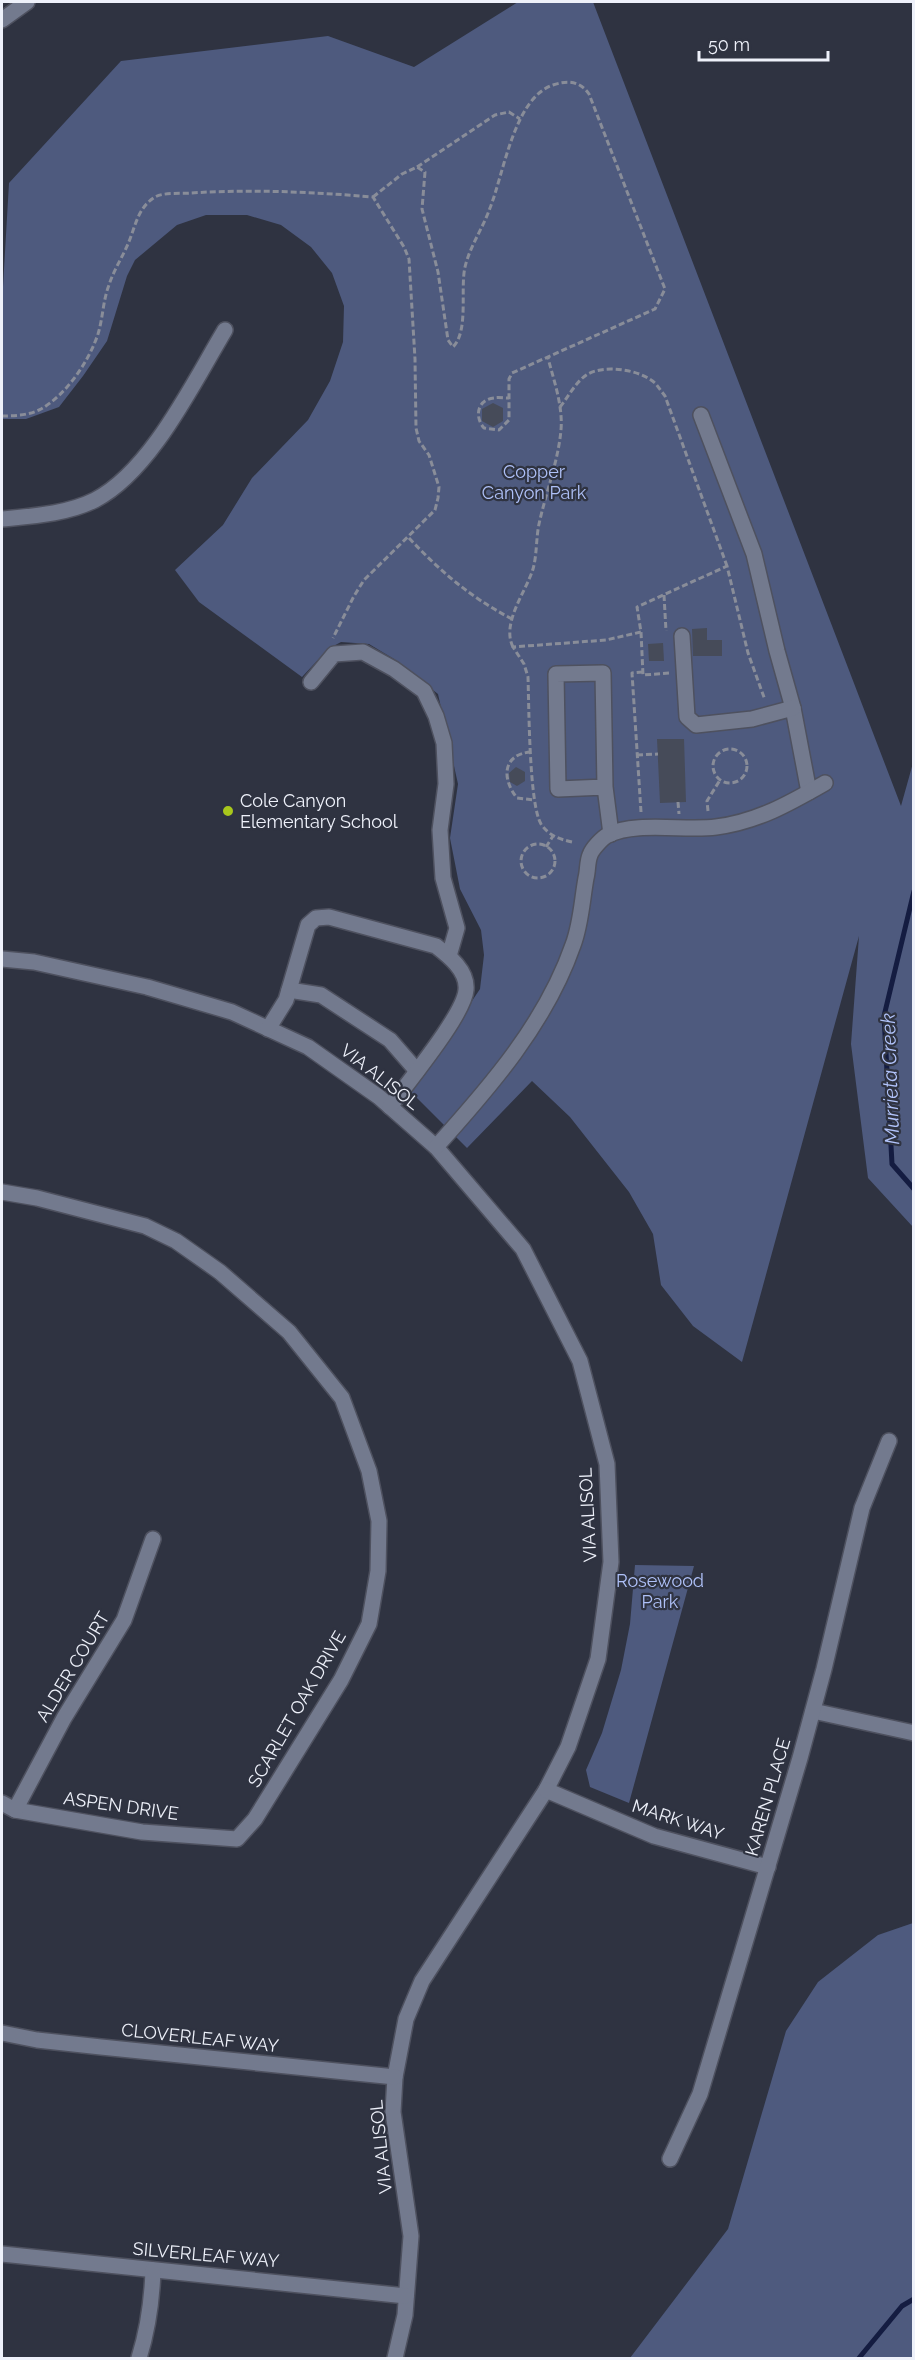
<svg xmlns="http://www.w3.org/2000/svg" width="915" height="2360" viewBox="0 0 915 2360" font-family="Raleway,sans-serif">
  <style>
    .green { fill: #4e5a7e }
    .lines { fill: none; stroke-linecap: round; stroke-linejoin: round }
    .stream { stroke: #141c41; stroke-width: 5 }
    .building { fill: #464b59 }
    .minor-casing { stroke: #4e515f; stroke-width: 18 }
    .path { stroke: #898d99; stroke-width: 3; stroke-dasharray: 6 3; stroke-linecap: butt }
    .minor { stroke: #737a8e; stroke-width: 15 }
    .poi-dot { fill: #a8c71c; stroke: #2f3341; stroke-width: 2 }
    .labels { text-anchor: middle; stroke-width: 4.5; stroke-linejoin: round; paint-order: stroke }
    .park-label { font-size: 18px; fill: #afc1f8; stroke: #2f3341 }
    .poi-label { font-size: 18px; fill: #eef1fa; stroke: #2f3341; text-anchor: start }
    .street-label { font-size: 18px; fill: #eef1fa; stroke: #2f3341 }
    .water-label { font-size: 20px; font-style: italic; fill: #b2c4fc; stroke: #2f3341 }
  </style>
  <rect width="100%" height="100%" fill="#2f3341"/>
  <g class="green">
    <path d="M518 2H593L901 806 913 763V1227L868 1178 851 1044 859 936 742 1362 693 1326 661 1285 653 1234 629 1192 570 1117 532 1081 467 1148 411 1092 480 989 484 955 481 930 460 889 450 838 458 784 438 694 394 659 369 644 341 642 328 649 302 677 199 602 175 570 223 525 252 478 308 420 330 381 343 342 344 306 332 273 311 247 281 225 247 215H206L177 225 135 260 127 276 107 341 83 376 59 407 26 419H2V304L9 183 121 61 328 36 414 67Z"/>
    <path d="M635 1565 694 1566 629 1803 590 1787 586 1770 602 1733 621 1670 630 1624Z"/>
    <path d="M913 1923V2358H630L728 2229 786 2031 818 1982 878 1935Z"/>
  </g>
  <g class="lines">
    <g class="stream">
      <path d="M914 891 884 1016 892 1164 914 1189"/>
      <path d="M859 2358 902 2306 914 2299"/>
    </g>
  </g>
  <g class="building">
    <path d="M493 403 503 408V421L493 427 482 421V409Z"/>
    <path d="M707 628V640H722V656H693L692 629Z"/>
    <path d="M663 643 664 661H649L648 644Z"/>
    <path d="M657 739H684L686 802 660 803Z"/>
    <path d="M516 767 525 772V781L517 786 510 782 509 773Z"/>
  </g>
  <g class="lines">
    <g class="minor-casing">
      <g id="minor">
        <path d="M2 20 27 2"/>
        <path d="M701 415 754 554 777 651 793 708 809 792"/>
        <path d="M2 519C33 516 67 514 95 500 151 471 193 383 225 330"/>
        <path d="M682 636 687 717 696 725 752 719 793 708"/>
        <path d="M311 682 334 654 363 652 394 669 424 691 436 716 444 743 446 784 440 830 443 878 457 928 449 956"/>
        <path d="M605 787 558 789 556 674 603 673 605 787 611 834"/>
        <path d="M2 959 34 962 147 987 232 1012 308 1047 379 1097 436 1147 523 1249 580 1361 607 1464 611 1562 598 1659 568 1747 546 1790 422 1981 406 2019 395 2077 393 2112 411 2236 405 2315 395 2358"/>
        <path d="M289 990 321 995 390 1040 417 1071"/>
        <path d="M268 1029 286 1000 308 925 316 918 329 917 436 946C449 956 468 971 466 990 464 1015 407 1083 390 1107"/>
        <path d="M436 1147C490 1087 546 1023 573 945 581 924 582 900 586 878 588 871 587 862 590 855 592 849 602 838 608 835 635 821 685 831 716 827 757 822 790 803 825 783"/>
        <path d="M2 1192 37 1198 145 1226 176 1241 220 1272 289 1332 342 1398 369 1471 379 1521 378 1571 369 1624 341 1680 255 1819 237 1839 142 1832 15 1810 2 1803"/>
        <path d="M813 1711 914 1733"/>
        <path d="M546 1790 654 1836 768 1867"/>
        <path d="M15 1810 64 1718 124 1620 153 1539"/>
        <path d="M2 2033 37 2040 101 2047 395 2077"/>
        <path d="M670 2159 700 2094 800 1758 824 1669 862 1508 889 1441"/>
        <path d="M2 2254 406 2296"/>
        <path d="M139 2358C148 2329 152 2301 153 2270"/>
      </g>
    </g>
    <g class="path">
      <path d="M417 167 495 115 509 112 520 119"/>
      <path d="M373 197 402 174 417 167 425 172 422 209 438 272 448 340 453 347C469 331 460 289 465 267 470 246 483 228 490 208 504 173 514 98 553 85 568 80 580 81 589 94L665 289 655 309 512 373 509 379V420L499 430 484 428C475 418 476 400 494 398 498 397 504 398 509 398"/>
      <path d="M560 407C569 396 576 381 588 374 606 364 642 370 656 384 659 388 662 392 665 396L727 566"/>
      <path d="M2 416C15 416 30 415 41 409 67 394 89 361 98 334 103 318 103 300 109 285 114 269 124 255 130 239 136 223 139 207 155 197 164 192 180 194 191 193 252 189 312 192 373 197L404 247 409 259 415 359 416 428 419 441 429 455 439 487 438 498 435 510 364 580 354 596 333 638"/>
      <path d="M409 538C441 572 470 597 512 619"/>
      <path d="M664 595 666 631"/>
      <path d="M513 647C501 623 526 592 533 569 537 555 536 538 539 524 546 492 558 462 561 430 563 406 554 381 548 358"/>
      <path d="M669 673 643 675 641 632 637 607 727 566 748 653 765 700"/>
      <circle cx="730" cy="766" r="17"/>
      <path d="M531 752C503 754 501 778 517 798L534 800"/>
      <path d="M637 755 658 754"/>
      <path d="M678 802 679 814"/>
      <path d="M708 811 707 801 720 780"/>
      <path d="M641 812 632 673 643 672"/>
      <path d="M572 842C559 839 549 836 541 824 529 804 529 706 528 677L524 664 513 647 606 640 641 632"/>
      <circle cx="538" cy="861" r="17"/>
      <path d="M546 847 553 836"/>
    </g>
    <use href="#minor" class="minor"/>
  </g>
  <circle class="poi-dot" cx="228" cy="811" r="6"/>
  <g class="labels">
    <g class="park-label">
      <text x="534" y="478">Copper<tspan x="534" dy="21">Canyon Park</tspan></text>
      <text x="660" y="1587">Rosewood<tspan x="660" dy="21">Park</tspan></text>
    </g>
    <g class="poi-label">
      <text x="240" y="807">Cole Canyon<tspan x="240" dy="21">Elementary School</tspan></text>
    </g>
    <g class="street-label">
      <text transform="translate(380 1077) rotate(38)" y="6">VIA ALISOL</text>
      <text transform="translate(588 1515) rotate(-93)" y="6">VIA ALISOL</text>
      <text transform="translate(73 1667) rotate(-59)" y="6">ALDER COURT</text>
      <text transform="translate(297 1709) rotate(-60)" y="6">SCARLET OAK DRIVE</text>
      <text transform="translate(768 1797) rotate(-74)" y="6">KAREN PLACE</text>
      <text transform="translate(121 1806) rotate(8)" y="6">ASPEN DRIVE</text>
      <text transform="translate(678 1820) rotate(18)" y="6">MARK WAY</text>
      <text transform="translate(200 2038) rotate(6)" y="6">CLOVERLEAF WAY</text>
      <text transform="translate(381 2147) rotate(-96)" y="6">VIA ALISOL</text>
      <text transform="translate(206 2255) rotate(5)" y="6">SILVERLEAF WAY</text>
    </g>
    <g class="water-label">
      <text transform="translate(890 1079) rotate(-92)" y="7">Murrieta Creek</text>
    </g>
  </g>
  <rect width="915" height="2360" fill="none" stroke="#eef1fa" stroke-width="6"/>
  <path d="M699 51v9h129v-9" fill="none" stroke="#eef1fa" stroke-width="3"/>
  <text x="708" y="51" font-size="18" fill="#eef1fa" stroke="#2f3341" stroke-width="4.5" paint-order="stroke">50 m</text>
</svg>
